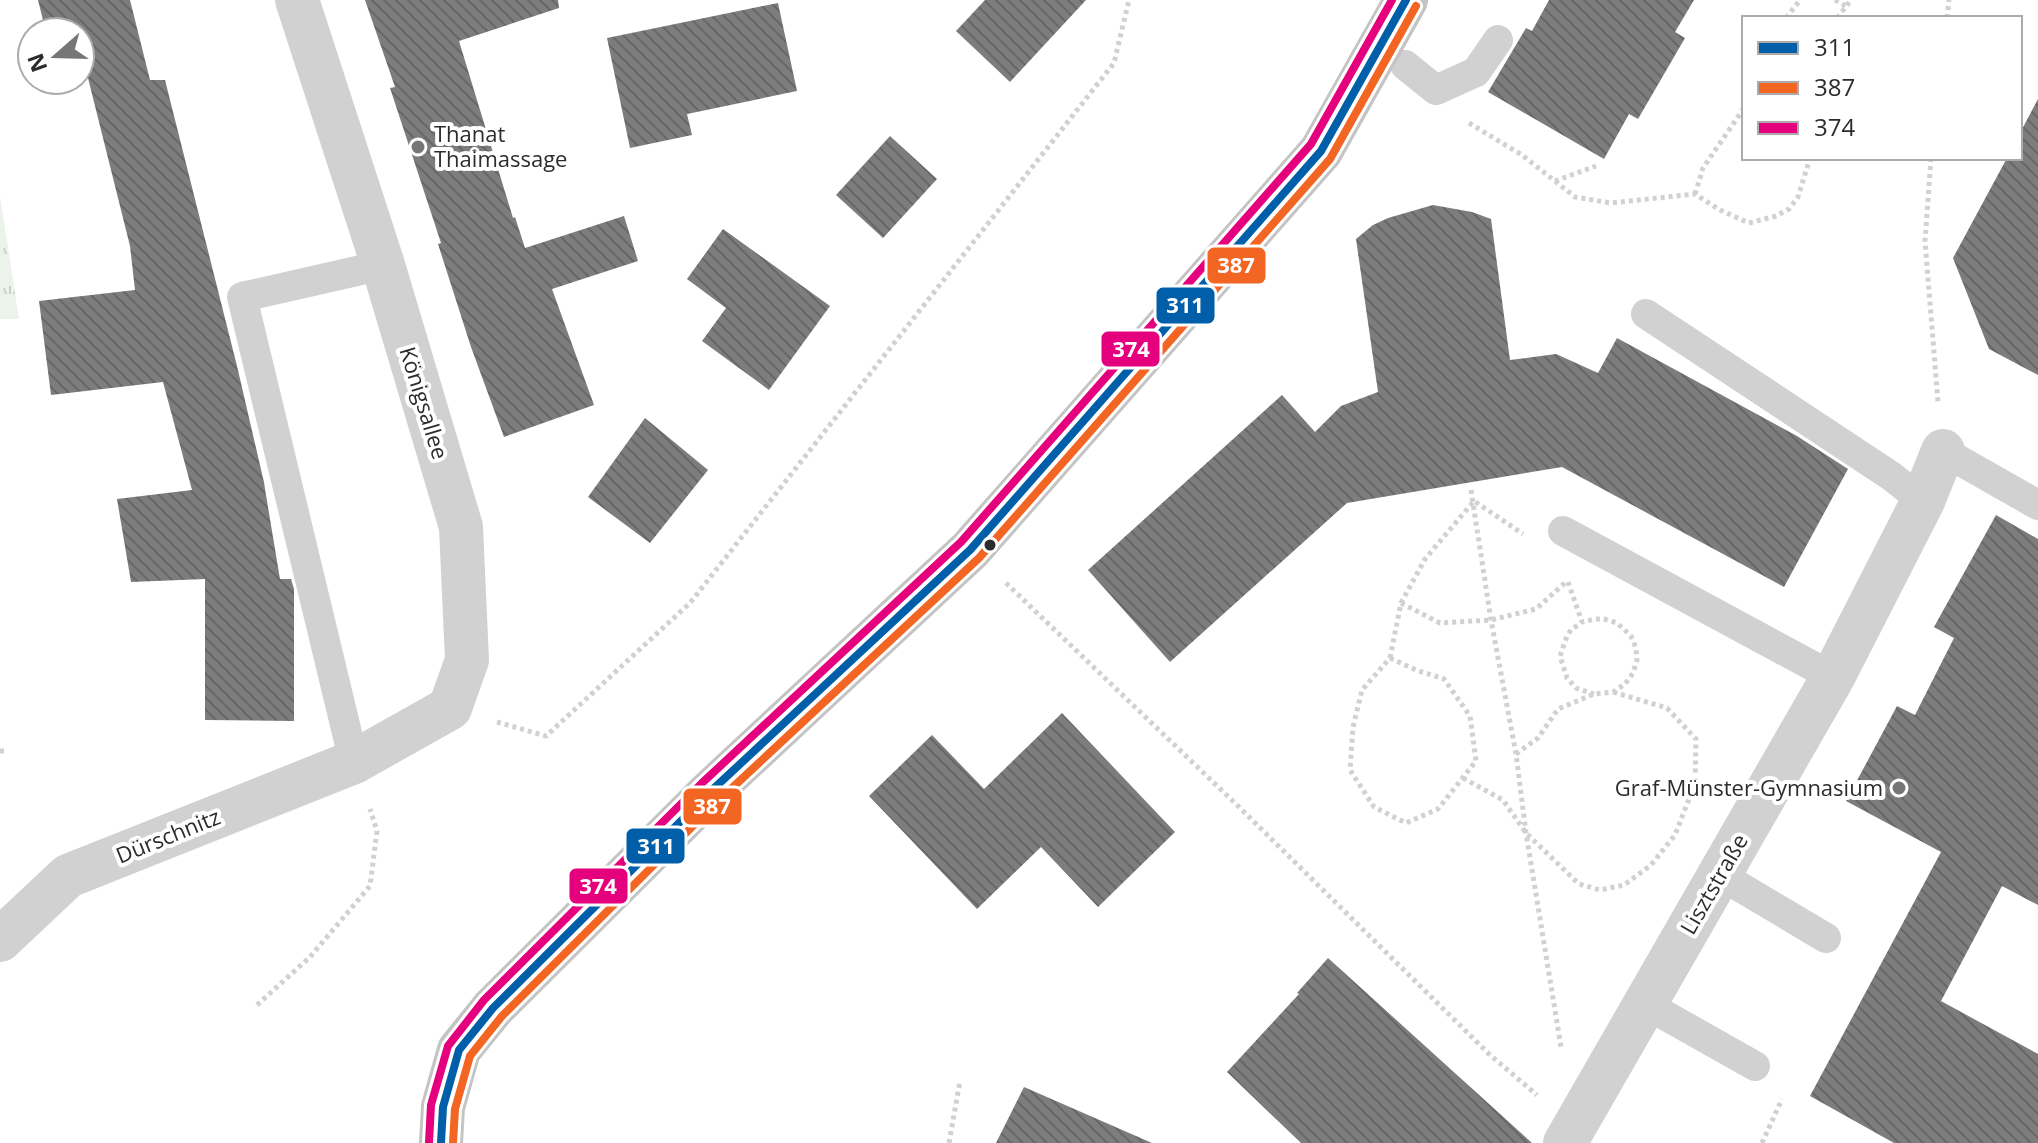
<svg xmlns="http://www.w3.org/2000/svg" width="2038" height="1143" viewBox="0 0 2038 1143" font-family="'Open Sans',sans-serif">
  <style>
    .park { fill: url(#park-tufts) }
    .building { fill: url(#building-back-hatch) }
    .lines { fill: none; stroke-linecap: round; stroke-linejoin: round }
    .path { stroke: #d1d1d1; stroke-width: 5; stroke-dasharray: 4 4; stroke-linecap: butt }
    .lane { stroke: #d1d1d1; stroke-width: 30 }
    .street { stroke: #d1d1d1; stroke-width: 44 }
    .primary { stroke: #c4c4c4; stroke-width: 44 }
    .bus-1-casing { stroke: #fff; stroke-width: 14 }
    .bus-2-casing { stroke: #fff; stroke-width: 14 }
    .bus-3-casing { stroke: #fff; stroke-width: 14 }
    .bus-1 { stroke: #005fa8; stroke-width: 8 }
    .bus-2 { stroke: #f26522; stroke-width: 8 }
    .bus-3 { stroke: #e5007d; stroke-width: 8 }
    .poi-dot { fill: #767676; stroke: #fff; stroke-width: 3 }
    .bus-dot { fill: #2c2c2c; stroke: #fff; stroke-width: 3 }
    .labels { text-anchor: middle; stroke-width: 8; stroke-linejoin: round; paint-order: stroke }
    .poi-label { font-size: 22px; fill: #2c2c2c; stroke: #fff; text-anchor: start }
    .street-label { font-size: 22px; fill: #2c2c2c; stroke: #fff }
    .line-badge { stroke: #fff; stroke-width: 3 }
    .badge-label { font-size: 22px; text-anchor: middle; font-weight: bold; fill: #fff }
  </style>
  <defs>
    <pattern id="park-tufts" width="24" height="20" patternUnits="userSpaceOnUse" patternTransform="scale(2)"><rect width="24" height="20" fill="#ebf3ea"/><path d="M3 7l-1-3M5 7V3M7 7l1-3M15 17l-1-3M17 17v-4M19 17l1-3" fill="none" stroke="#cad0c9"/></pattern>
    <pattern id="building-back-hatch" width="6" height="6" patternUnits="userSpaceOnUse" patternTransform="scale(2)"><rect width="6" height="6" fill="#7d7d7d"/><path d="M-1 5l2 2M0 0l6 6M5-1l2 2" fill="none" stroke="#676767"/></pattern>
  </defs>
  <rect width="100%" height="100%" fill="#fff"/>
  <path class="park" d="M0 196 19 319H0Z"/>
  <g class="building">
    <path d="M38 0H130L150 80H165L237 366 266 491 264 483 280 579H291L294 589V721L205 720V579L131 582 117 499 192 490 163 382 51 395 39 301 135 290 130 246 88 78 80 80V32H46Z"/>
    <path d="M365 0H558L559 8 459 41 513 218 515 217 525 248 624 216 638 261 552 289 594 405 504 437 471 347 438 244 441 243 390 88 395 87Z"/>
    <path d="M985 0H1086L1010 82 956 31Z"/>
    <path d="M1549 0H1694L1675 32 1685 38 1638 119 1629 114 1604 159 1488 92 1526 28 1532 31Z"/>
    <path d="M778 3 797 91 687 114 692 135 630 148 607 38Z"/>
    <path d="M2038 99V375L1989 349 1953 258 2007 158H2020V133Z"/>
    <path d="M890 136 937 179 883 238 836 195Z"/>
    <path d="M1433 205 1472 212 1491 219 1510 360 1556 354 1598 373 1617 338 1797 436 1848 469 1784 587 1562 467 1347 503 1170 662 1088 570 1282 395 1315 432 1341 406 1378 392 1356 239 1373 225 1388 218Z"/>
    <path d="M723 229 830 306 769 390 702 341 726 308 687 279Z"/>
    <path d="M645 418 708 470 650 543 588 497Z"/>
    <path d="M1996 515 2038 539V905L2002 886 1941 1001 2038 1054V1143H1894L1810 1096 1941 852 1846 801 1897 706 1915 715 1954 638 1934 627Z"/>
    <path d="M1062 713 1175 832 1098 907 1041 847 977 909 869 796 932 735 984 789Z"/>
    <path d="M1328 958 1532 1143H1301L1227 1072 1299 994 1297 993Z"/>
    <path d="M1024 1087 1152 1143H996Z"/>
  </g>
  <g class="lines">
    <g class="path">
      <path d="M1835 0 1846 6"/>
      <path d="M1786 18 1800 0"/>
      <path d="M1837 18 1851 0"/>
      <path d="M1947 18 1949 0"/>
      <path d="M1469 123 1522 155 1575 197 1611 203 1695 194 1720 210 1749 223 1776 216 1789 209 1798 197 1810 158"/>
      <path d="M1931 158 1925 241 1938 402"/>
      <path d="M1555 181 1596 166"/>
      <path d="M1695 194 1703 168 1744 108"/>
      <path d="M1471 490 1491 620 1516 754 1526 833 1561 1047"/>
      <path d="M1568 582 1582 622"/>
      <path d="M1006 583 1239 807 1490 1055 1537 1095"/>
      <path d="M1401 603 1440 623 1491 620 1536 609 1567 581"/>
      <path d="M1390 658 1416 670 1444 679 1470 716 1476 761 1438 809 1406 823 1374 807 1350 770 1353 727 1362 690Z"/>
      <path d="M1390 658 1401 603 1425 559 1474 501 1523 534"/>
      <path d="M497 722 546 736 690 603 1114 63 1129 0"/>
      <path d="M0 751H5"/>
      <path d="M1516 754 1538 738 1558 709 1594 694 1613 692 1625 684 1633 673 1637 660 1636 648 1631 636 1617 623 1604 619H1595L1582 622 1571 630 1567 636 1560 656 1567 678 1576 688 1594 694"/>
      <path d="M1463 778 1503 800 1526 833 1579 884 1600 890 1624 885 1651 865 1675 835 1695 783 1696 739 1667 708 1613 692"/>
      <path d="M257 1005 310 957 370 886 377 831 370 809"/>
      <path d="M949 1143 960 1081"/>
      <path d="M1762 1143 1782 1099"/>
    </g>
    <g class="lane">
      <path d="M1405 65 1436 90 1476 72 1498 40"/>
      <path d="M1646 314 1891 476 1923 501"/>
      <path d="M1943 451 2038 505"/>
      <path d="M1563 531 1833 677"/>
      <path d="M354 762 242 297 383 265"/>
      <path d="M1720 875 1826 938"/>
      <path d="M1645 1004 1755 1066"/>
    </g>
    <g class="street">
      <path d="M0 940 68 876 354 762 450 708 467 660 461 527 383 265 297 0"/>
      <path d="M1565 1143 1833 677 1923 501 1943 451"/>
    </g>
    <path class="primary" d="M441 1143 443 1107 459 1050 493 1008 710 792 970 550 1321 151 1406 0"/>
    <g class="bus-1-casing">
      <path id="bus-1" d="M441 1143 443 1107 459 1050 493 1008 710 792 970 550 1321 151 1406 0"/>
    </g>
    <g class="bus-2-casing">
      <path id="bus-2" d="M453 1143 455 1109 470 1056 502 1016 718 801 979 558 1330 159 1416 6"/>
    </g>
    <g class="bus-3-casing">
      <path id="bus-3" d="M429 1142 431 1105 448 1046 484 1000 702 783 961 542 1311 144 1392 0"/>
    </g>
    <use href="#bus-1" class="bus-1"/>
    <use href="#bus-2" class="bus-2"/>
    <use href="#bus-3" class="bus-3"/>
  </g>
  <g class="poi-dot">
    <circle cx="418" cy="147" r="8"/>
    <circle cx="1899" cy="788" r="8"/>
  </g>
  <circle class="bus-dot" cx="990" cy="545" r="7"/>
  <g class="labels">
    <g class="poi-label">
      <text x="434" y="142">Thanat<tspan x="434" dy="25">Thaimassage</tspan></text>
      <text x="1883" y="796" text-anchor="end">Graf-Münster-Gymnasium</text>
    </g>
    <g class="street-label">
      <text transform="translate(424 403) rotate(73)" y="8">Königsallee</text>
      <text transform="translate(168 836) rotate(-22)" y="8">Dürschnitz</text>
      <text transform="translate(1714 884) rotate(-60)" y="8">Lisztstraße</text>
    </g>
  </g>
  <g class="line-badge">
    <rect x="1206" y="246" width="61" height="39" rx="8" fill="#f26522"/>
    <rect x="1155" y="286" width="61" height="39" rx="8" fill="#005fa8"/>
    <rect x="1100" y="330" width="61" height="38" rx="8" fill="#e5007d"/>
    <rect x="682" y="787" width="61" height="39" rx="8" fill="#f26522"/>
    <rect x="625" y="827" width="61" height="38" rx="8" fill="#005fa8"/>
    <rect x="568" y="867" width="61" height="38" rx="8" fill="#e5007d"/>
  </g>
  <g class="badge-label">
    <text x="1236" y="273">387</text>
    <text x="1185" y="313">311</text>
    <text x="1131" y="357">374</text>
    <text x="712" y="814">387</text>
    <text x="656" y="854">311</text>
    <text x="598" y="894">374</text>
  </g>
  <rect x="1742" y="16" width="280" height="144" fill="#ffffff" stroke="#ababab" stroke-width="2"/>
  <rect x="1758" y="42" width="40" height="12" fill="#005fa8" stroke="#ababab" stroke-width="2"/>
  <text x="1814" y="56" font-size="24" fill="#2c2c2c">311</text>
  <rect x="1758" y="82" width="40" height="12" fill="#f26522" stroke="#ababab" stroke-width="2"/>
  <text x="1814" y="96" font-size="24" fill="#2c2c2c">387</text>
  <rect x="1758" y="122" width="40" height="12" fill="#e5007d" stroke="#ababab" stroke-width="2"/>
  <text x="1814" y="136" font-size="24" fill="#2c2c2c">374</text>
  <g transform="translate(56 56) rotate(250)"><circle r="38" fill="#ffffff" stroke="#ababab" stroke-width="2"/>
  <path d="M0-6L14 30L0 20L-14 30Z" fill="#767676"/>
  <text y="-12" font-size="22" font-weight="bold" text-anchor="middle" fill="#2c2c2c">N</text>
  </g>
</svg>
